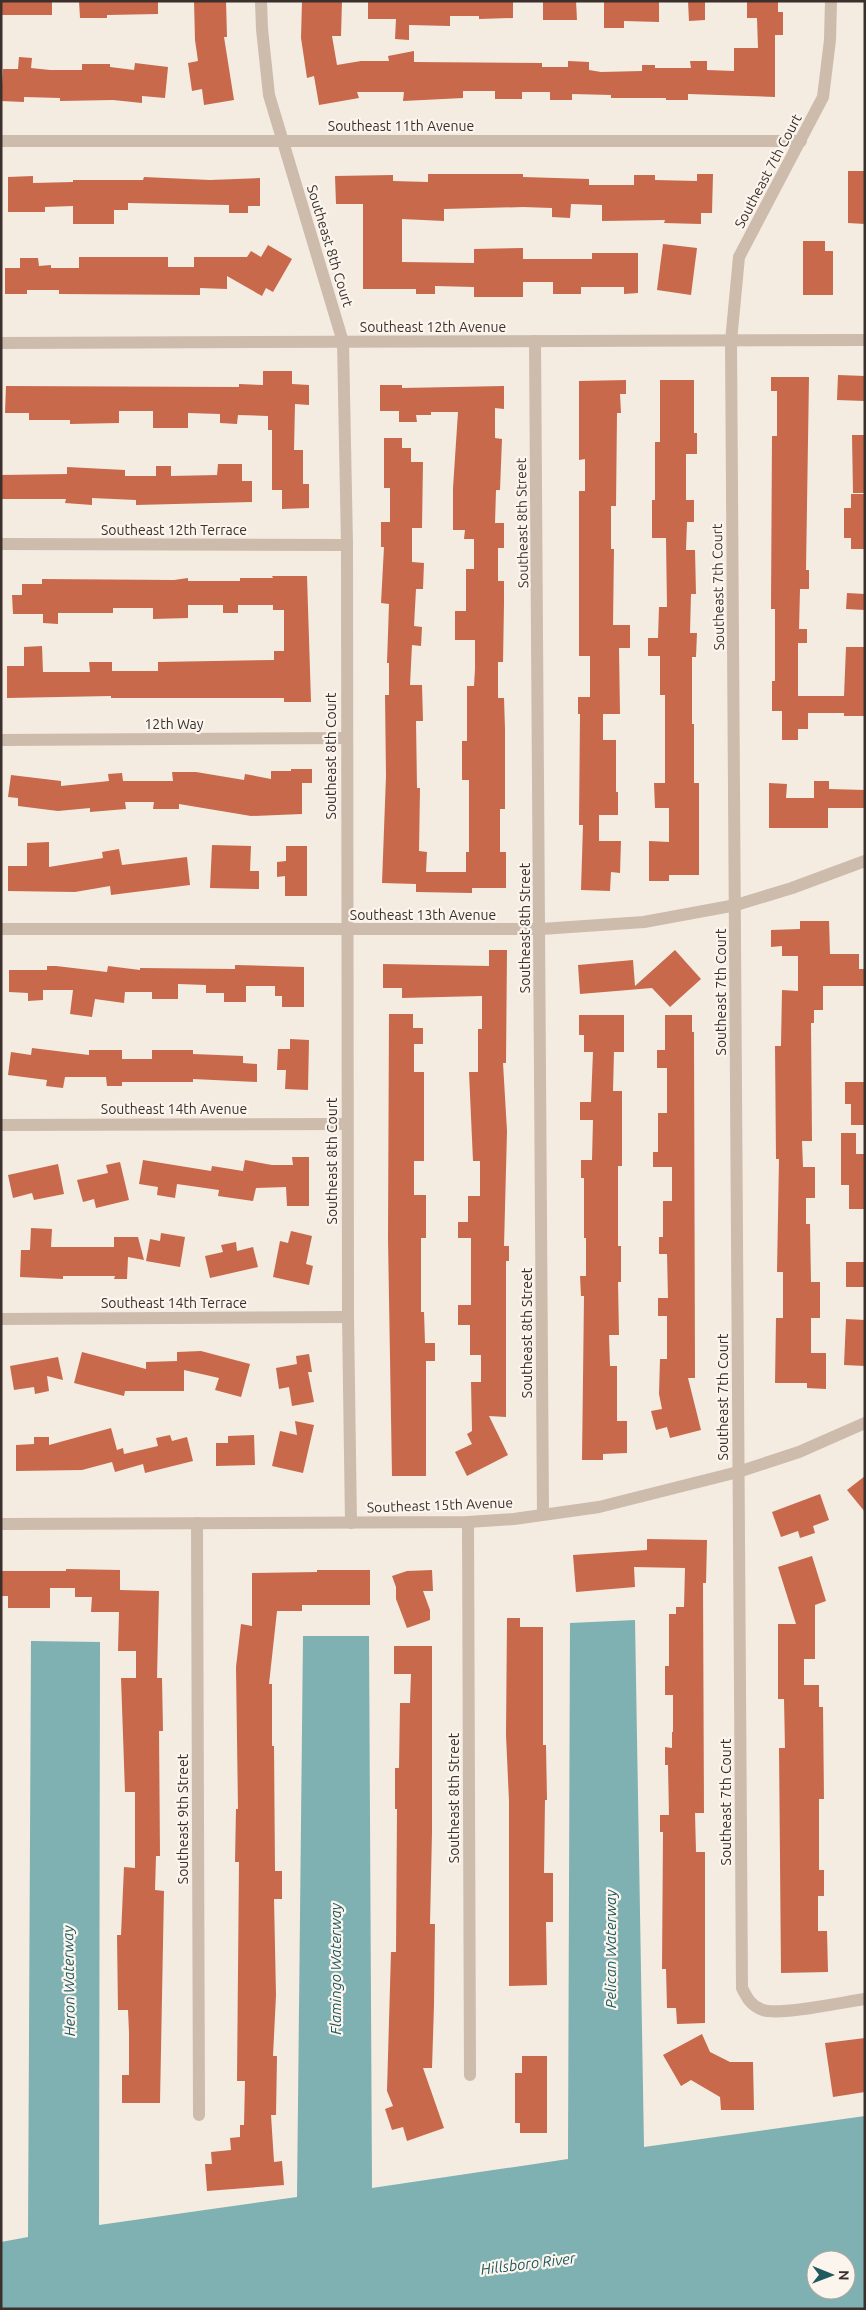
<svg xmlns="http://www.w3.org/2000/svg" width="866" height="2310" viewBox="0 0 866 2310" font-family="Ubuntu,sans-serif">
  <style>
    .water { fill: #7fb0b2; fill-rule: evenodd }
    .building { fill: #c8694b }
    .lines { fill: none; stroke-linecap: round; stroke-linejoin: round }
    .minor { stroke: #cdbbac; stroke-width: 12 }
    .labels { text-anchor: middle; stroke-width: 4.5; stroke-linejoin: round; paint-order: stroke }
    .street-label { font-size: 14px; fill: #3b302b; stroke: #fbf5ee }
    .water-label { font-size: 15px; font-style: italic; fill: #1f5a5e; stroke: #fbf5ee }
  </style>
  <rect width="100%" height="100%" fill="#f4ebe1"/>
  <path class="water" d="M635 1620 644 2147 865 2116V2309H1V2242L28 2237 31 1641 100 1642 99 2225 297 2197 303 1636H369L372 2188 568 2159 570 1623ZM816 2260H846V2290H816Z"/>
  <g class="building">
    <rect x="2" y="1" width="50" height="14"/>
    <path d="M79 1H158V14L107 15V18H80Z"/>
    <path d="M194 1H226L227 37H224L234 100 204 105 202 89 192 91 188 63 198 61 195 40Z"/>
    <path d="M302 1H342L341 36H332L337 65 361 61H389L388 56 414 51V62L542 63V67H568V61L589 62V70L601 72 642 71V65H655V68H691L690 61H707V70L734 71V48H758L757 18H747V1H778V12H783V35H775V97L688 94V100H666V98H611V95L572 94V100H550V92H522V99H495V91H463V98L403 101 404 92H357L359 98 319 105 314 76 307 78 301 38Z"/>
    <path d="M368 1H513V18L479 19V16H450V26L409 25V40L395 39 396 19H368Z"/>
    <path d="M543 1H576L577 20H543Z"/>
    <path d="M604 1H659V22L624 21V28H604Z"/>
    <path d="M688 1H705V20L689 21Z"/>
    <path d="M19 57 32 58 31 68 50 70H82V64H110V67L134 70 135 63 168 67 165 98 142 96V103L113 100 60 101V98L24 97V102L1 101 3 69H18Z"/>
    <path d="M848 171H865V224L848 223Z"/>
    <path d="M428 174H523V177L589 179V185H634V175H655V180L697 181V174H713L712 213H701V224L664 223 665 220 602 221V205L571 204 570 218 552 217V208L523 207 444 209V221L402 219V262L474 263V249L523 248V259H592V253H638V293L624 294V287H581V294H553V282H523V297H474V287L435 286V294H416V289H363V204H336L335 176 393 175V181L428 182Z"/>
    <path d="M33 176V183L73 182V180H143L144 177 210 180 260 178V206H248V213H229V205L128 203V210H114V224H73V206L45 207V212H8V177Z"/>
    <path d="M803 241H825V251H833V295H803Z"/>
    <path d="M663 244 697 248 691 295 657 290Z"/>
    <path d="M268 245 292 259 273 292 266 288 262 296 227 276V289L200 288V295L59 294V290H27V294H5V268H20V258H38L39 266 51 265V268H79V257H168V267H194V257H247L251 251 261 257Z"/>
    <path d="M263 371H292V384L309 385V405L295 404 294 450H303V484H309V508L282 509V490H272V430H268V416L238 415 237 424 220 423V414L188 413V428H153V411H119V423L70 424V420H29V413H5L6 386 239 387V384L263 385Z"/>
    <path d="M838 375 865 376V401L837 400Z"/>
    <path d="M771 377H809L806 570H809V589H800L799 629H807V643H798V696H844L846 647H865V716H844V713H808V729H798V740H782V711H772V681H775V609H771L772 436H777V391H771Z"/>
    <path d="M626 380V394H620L621 413H617L616 506H611V549H614L613 625H630V648H619L620 714H603V740H616V792H618V815H599V841H621L620 873 611 872 610 891 581 890 583 825H579L580 714H578V697H590V656H579V491H585V459L579 460V381Z"/>
    <path d="M660 380H694V433H697V454H686V500H694V522H687L686 550H695L696 594H691L690 633H697L696 657H692V724H694V783H699V875H669V881H649V841L669 842V808H655L654 783H665V695H660V656H648V638H658L659 607H667L666 538H652V500H655V442H660Z"/>
    <path d="M380 385H402V388L504 386V409L495 408V438L502 439 500 490H496L495 523H504V548H498V581H504V604L503 662H498V698H504L505 729V809H500V852H506V888H472V893L416 892V884L382 883 386 776 385 695H389V663H387L389 604 381 603 384 547H381V522H390V488H384V438H402V448H411V462H423L422 528H412V562L424 563 423 589H416L414 626 422 627 421 646 412 645 410 685H422L423 721H416L417 788H420L419 851 427 852 426 872H466V852H469V780H462V741H467V686H474L475 669V640H455V611H466V569H474V539H464L465 530H453V488L458 412H431V415H416L417 422H399V411H380Z"/>
    <path d="M852 435H865V493H853Z"/>
    <path d="M218 464H242V481H252V502L136 505V500L92 498V505L65 503 66 499H1V475L67 474V467L125 470V476H156V466H171V476L217 475Z"/>
    <path d="M851 494H865V549H851V538H844V508H851Z"/>
    <path d="M272 576H307L311 702H284V698H111V696L7 698V666H24V647L42 646 43 672H90L89 662H112V671H158V662L274 660V651H284V610H273V605H238V613H223V605H188V618L153 619V608H113V613H58V624L43 623V614H13L12 595H22V584H42V579L174 580 188 578V581H240V578H273Z"/>
    <path d="M847 593 865 594V610L846 609Z"/>
    <path d="M291 769H312V783H302V814L251 816 179 804V809H153L154 802H125L126 809 90 812V808L58 811 18 806V798L8 797 11 775 61 781V786L109 781 108 774 122 773 123 781H173L172 772H196L244 780 245 774 271 779V771H291Z"/>
    <path d="M814 781H829V789L865 790V808H828V828H769V783L787 784 786 798H814Z"/>
    <path d="M49 842V867L103 858 102 852 119 849 122 865 187 857 190 885 111 895 110 886 75 892 8 891V866H27V843Z"/>
    <path d="M212 845 251 846 250 871H259V889L210 888Z"/>
    <path d="M286 846H307V896H285V876L277 877V862L286 861Z"/>
    <path d="M800 921H829L830 954H859V969H865V986H823V1010H814V1023H811L812 1141H802L803 1167H815V1198H806V1224H810L811 1282H820V1318H811V1353H826V1389L807 1388V1383H775L776 1318H783V1272H777L779 1159H776L775 1046H781L782 990 798 991V956H782V946L771 947V930L800 929Z"/>
    <path d="M489 950H507L506 1063H503L507 1131 504 1246H509V1261H506V1417L489 1416 508 1455 467 1476 455 1452 472 1444 467 1434 472 1431 471 1382H481V1355H470V1325H458V1305H471V1238H458V1222H468V1196H480V1161H473L469 1072H478V1029H482V996L402 998V988H383V964L489 966Z"/>
    <path d="M675 950 701 979 670 1007 652 988 580 994 578 965 633 960 635 986Z"/>
    <path d="M235 965 304 967V1007H282V996H275V986H246V1002H224V993H206V985L178 984V999H152V992H125L124 1003 95 999 92 1017 70 1014 73 990H43V1000L28 1001V993L9 992V970H47V966H56L107 972 108 966 140 970V968L235 969Z"/>
    <path d="M389 1014H413V1028H423V1044H414V1072H424V1161H414V1195H426V1238H421V1312H424L425 1343H435V1361H426V1476H392L388 1238Z"/>
    <path d="M579 1015H624V1052H614L613 1091H622V1166H618V1246H621V1282H618L619 1335H609L610 1366H617V1421H627V1453L603 1454V1460H582L584 1296H581L580 1276H586V1238H584V1178H581V1160H592L593 1120H580V1102H591L593 1052H584V1035H579Z"/>
    <path d="M665 1015H692V1032H694L695 1378H688L701 1430 670 1438 667 1427 656 1430 651 1411 662 1409 659 1394 660 1359H667V1316H658V1298H668L667 1254H659V1237H663V1201H672V1167H653V1152H658V1113H667V1068H657V1050H665Z"/>
    <path d="M290 1039 309 1040 308 1090 285 1089 286 1070H277L278 1049H290Z"/>
    <path d="M32 1048 89 1055V1050H122V1059H152V1050H193V1054L243 1056V1063L257 1064V1082L193 1079V1082H122V1086H107L106 1077H65L63 1088 46 1086 47 1080 8 1075 11 1052 31 1055Z"/>
    <path d="M845 1082H865V1125H851V1104H845Z"/>
    <path d="M841 1133H856V1154H865V1209H849V1185H841Z"/>
    <path d="M292 1157H309V1206H287L286 1187 256 1188 253 1201 218 1196 219 1190 177 1184 175 1198 157 1195 158 1187 139 1184 143 1160 211 1171 212 1166 243 1171 245 1160 272 1165H293Z"/>
    <path d="M120 1162 129 1200 96 1208 94 1199 83 1202 77 1180 108 1173 106 1165Z"/>
    <path d="M58 1164 64 1194 34 1200 32 1193 13 1198 8 1175Z"/>
    <path d="M31 1228 52 1229 51 1247H114V1237H138L144 1260 128 1257 127 1279H114L115 1276H63V1279L20 1277 21 1250H30Z"/>
    <path d="M291 1231 312 1236 306 1264 313 1266 309 1285 273 1277 280 1241 288 1243Z"/>
    <path d="M161 1233 185 1237 180 1267 146 1261 150 1239 160 1241Z"/>
    <path d="M236 1242 237 1251 253 1247 258 1267 210 1278 205 1256 223 1252 221 1245Z"/>
    <rect x="846" y="1262" width="19" height="25"/>
    <path d="M846 1319 865 1320V1366L844 1365Z"/>
    <path d="M201 1351 250 1364 241 1397 215 1390 219 1378 184 1370V1391H125L124 1396 74 1383 82 1352 146 1369V1362L177 1361V1352Z"/>
    <path d="M309 1354 312 1372H308L314 1402 292 1406 289 1387 279 1389 276 1368 297 1364 296 1356Z"/>
    <path d="M58 1357 63 1380 47 1376 49 1391 35 1394 34 1387 14 1390 10 1366Z"/>
    <path d="M295 1421 314 1425 303 1473 272 1466 280 1431 297 1435Z"/>
    <path d="M111 1428 117 1450 123 1448 124 1454 158 1446 156 1438 170 1435 172 1441 187 1437 193 1461 145 1473 143 1464 115 1472 112 1462 82 1470 16 1471V1445L34 1444V1437H49V1445Z"/>
    <path d="M254 1435 255 1465 216 1466V1443H228V1436Z"/>
    <path d="M865 1476V1512L847 1490Z"/>
    <path d="M820 1494 829 1520 813 1526 815 1533 800 1538 798 1531 781 1537 772 1512Z"/>
    <path d="M647 1539 707 1540 706 1583H703L704 1813H695L696 1852H705V2023L677 2024 676 2008H667L666 1969H662L663 1832H660V1815H669L668 1765H665V1747L672 1748V1732H673V1695H665V1666H669V1614H676V1607H684L685 1568 634 1567 635 1587 576 1592 573 1555 647 1550Z"/>
    <path d="M812 1556 826 1601 815 1605V1659H804V1685H819V1707H823L824 1799H819V1870H824V1896H818V1931H827L828 1972 781 1973 779 1748H785L784 1699H778V1624H796L778 1567Z"/>
    <path d="M66 1569 120 1570V1590L159 1591 157 1678H162L163 1731H159L160 1856H156L155 1890 164 1891 160 2103H122V2075H129V2032L128 2010H118L117 1935H121L124 1867 135 1868V1792H125L121 1678H136V1651H118L119 1612H91L92 1597H75V1588H50V1608H8V1596H1V1571H66Z"/>
    <path d="M317 1570H370V1605H302V1611H277L269 1684H272V1746H274L275 1871H282V1899H274L276 1995 273 2056H277L276 2115H271L274 2162 282 2161 284 2185 207 2191 205 2164H212L211 2152 231 2150 230 2138 240 2137V2125H244L245 2081H237L239 1862H235L236 1809H238L236 1667 241 1624 252 1626V1573L317 1572Z"/>
    <path d="M432 1570 433 1591H423L430 1610V1620L407 1628 396 1599V1587L392 1576 407 1571Z"/>
    <path d="M507 1618H520V1627H543V1745H546L547 1800H545L544 1873H553V1922H546L547 1985 509 1986V1801L506 1735Z"/>
    <path d="M394 1646H432V1832L430 1924H435L434 2005 432 2068H423L444 2128 407 2141 403 2127 392 2130 385 2109 393 2106 387 2091 391 1952H396L397 1809H395V1768H399L400 1703H410L411 1674H394Z"/>
    <path d="M702 2034 710 2052 730 2062H753L754 2110H721L720 2097 691 2080 681 2086 663 2055Z"/>
    <path d="M865 2038V2092L833 2097 825 2043Z"/>
    <path d="M522 2056H547V2133H520V2123H515V2073H522Z"/>
  </g>
  <g class="lines">
    <g class="minor">
      <path d="M261 1 262 29 269 95 343 342 347 545 348 1317 351 1523"/>
      <path d="M831 1 830 40 823 97 739 257 731 341 742 1988C747 1998 751 2006 763 2010 780 2016 843 2002 865 1999"/>
      <path d="M1 141H801"/>
      <path d="M535 341 543 1514"/>
      <path d="M1 343 865 340"/>
      <path d="M1 544 347 545"/>
      <path d="M1 740 346 738"/>
      <path d="M1 929H541L644 922 736 905 792 888 865 861"/>
      <path d="M1 1125 347 1124"/>
      <path d="M1 1319 348 1317"/>
      <path d="M468 1522 470 2075"/>
      <path d="M197 1523 199 2115"/>
      <path d="M1 1524 468 1522 514 1519 599 1507 738 1472 799 1452 865 1423"/>
    </g>
  </g>
  <g class="labels">
    <g class="street-label">
      <text x="401" y="131">Southeast 11th Avenue</text>
      <text transform="translate(768 171) rotate(-62)" y="5">Southeast 7th Court</text>
      <text transform="translate(330 246) rotate(73)" y="5">Southeast 8th Court</text>
      <text x="433" y="332">Southeast 12th Avenue</text>
      <text transform="translate(522 523) rotate(-91)" y="5">Southeast 8th Street</text>
      <text x="174" y="535">Southeast 12th Terrace</text>
      <text transform="translate(718 587) rotate(-91)" y="5">Southeast 7th Court</text>
      <text x="174" y="729">12th Way</text>
      <text transform="translate(331 756) rotate(-90)" y="5">Southeast 8th Court</text>
      <text x="423" y="920">Southeast 13th Avenue</text>
      <text transform="translate(525 928) rotate(-90)" y="5">Southeast 8th Street</text>
      <text transform="translate(721 992) rotate(-90)" y="5">Southeast 7th Court</text>
      <text x="174" y="1114">Southeast 14th Avenue</text>
      <text transform="translate(332 1161) rotate(-90)" y="5">Southeast 8th Court</text>
      <text x="174" y="1308">Southeast 14th Terrace</text>
      <text transform="translate(527 1333) rotate(-90)" y="5">Southeast 8th Street</text>
      <text transform="translate(723 1397) rotate(-90)" y="5">Southeast 7th Court</text>
      <text transform="translate(440 1505) rotate(-2)" y="5">Southeast 15th Avenue</text>
      <text transform="translate(454 1798) rotate(-90)" y="5">Southeast 8th Street</text>
      <text transform="translate(726 1802) rotate(-90)" y="5">Southeast 7th Court</text>
      <text transform="translate(183 1819) rotate(-90)" y="5">Southeast 9th Street</text>
    </g>
    <g class="water-label">
      <text transform="translate(611 1949) rotate(-90)" y="5">Pelican Waterway</text>
      <text transform="translate(336 1969) rotate(-90)" y="5">Flamingo Waterway</text>
      <text transform="translate(69 1981) rotate(-91)" y="5">Heron Waterway</text>
      <text transform="translate(528 2264) rotate(-7)" y="5">Hillsboro River</text>
    </g>
  </g>
  <rect width="866" height="2310" fill="none" stroke="#3b302b" stroke-width="5"/>
  <g transform="translate(831 2275) rotate(91)"><circle r="24" fill="#fbf5ee" stroke="#aea6a0"/>
  <path d="M0-4L9 19L0 12L-9 19Z" fill="#1f5a5e"/>
  <text y="-8" font-size="14" font-weight="bold" text-anchor="middle" fill="#3b302b">N</text>
  </g>
</svg>
